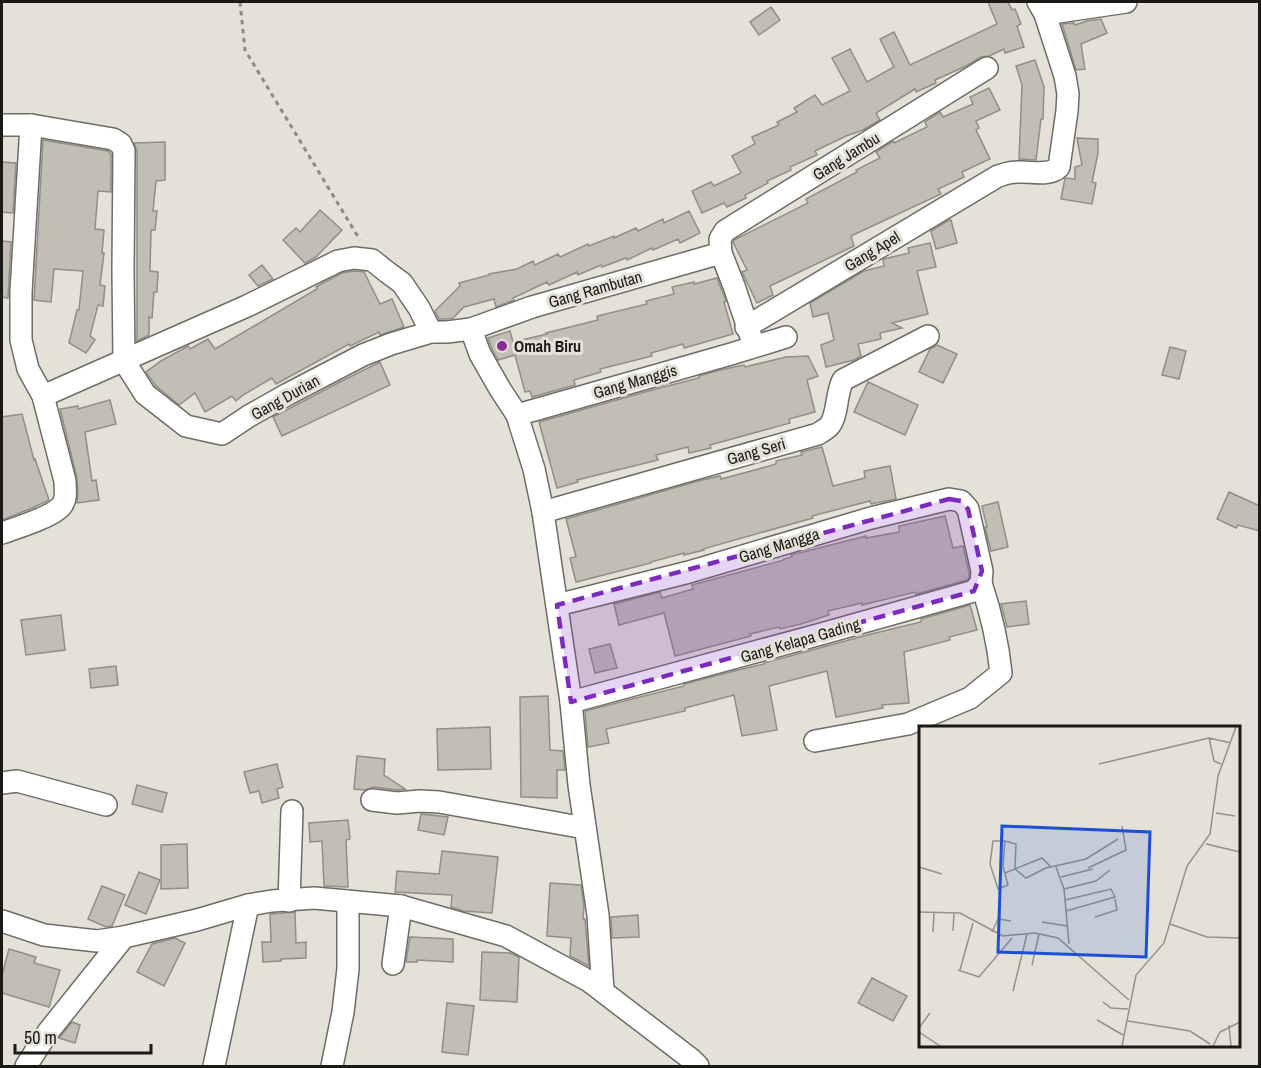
<svg xmlns="http://www.w3.org/2000/svg" width="1261" height="1068" viewBox="0 0 1261 1068" font-family="'Archivo Narrow',sans-serif">
  <style>
    .building { fill: #c0beb5; stroke: #908e85; stroke-width: 1.5 }
    .lines { fill: none; stroke-linecap: round; stroke-linejoin: round }
    .minor-casing { stroke: #6e6c64; stroke-width: 24 }
    .path { stroke: #8b8a83; stroke-width: 3; stroke-dasharray: 4.5 4.5; stroke-linecap: butt }
    .minor { stroke: #fff; stroke-width: 21 }
    .marked { fill: #7b2cbf; fill-opacity: 0.2; stroke: #7b2cbf; stroke-width: 4.5; stroke-dasharray: 12 8; stroke-linejoin: round }
    .poi-dot { fill: #872b97; stroke: #e3e1d8; stroke-width: 2 }
    .labels { text-anchor: middle; stroke-width: 6; stroke-linejoin: round; paint-order: stroke }
    .street-label { font-size: 16px; fill: #1a1916; stroke: #e3e1d8 }
    .poi-label { font-size: 16px; font-weight: bold; fill: #1a1916; stroke: #e3e1d8; text-anchor: start }
    .inset-road { fill: none; stroke: #93918a; stroke-width: 1.5 }
    .view { fill: #1d4ed8; fill-opacity: 0.15; stroke: #1d4ed8; stroke-width: 3 }
    .inset-edge { fill: none; stroke: #1a1916; stroke-width: 3 }
  </style>
  <rect width="100%" height="100%" fill="#e3e1d8"/>
  <g class="building">
    <path d="M988 2H1008L1012 10 1015 9 1021 24 1017 26 1024 47 1005 53 1004 49 989 56 981 57 966 66 935 80 936 83 916 92 915 89 876 113 880 120 863 130 846 136 815 151 817 155 790 167 791 170 767 181 768 183 745 195 746 198 727 207 724 203 702 213 692 191 711 182 714 186 741 173 732 156 755 144 752 137 779 125 777 122 797 112 794 108 815 95 822 105 850 91 832 58 850 49 867 82 894 67 880 39 894 32 910 65 997 24Z"/>
    <path d="M771 7 780 20 759 35 750 22Z"/>
    <path d="M1101 19 1107 33 1081 44 1085 69 1076 70 1062 24 1074 23 1075 25 1087 21Z"/>
    <path d="M1035 60 1044 87 1043 119H1041L1036 160 1019 159 1022 85 1016 66Z"/>
    <path d="M989 88 1000 110 976 121 979 128 976 130 990 159 962 172 964 177 938 189 941 194 851 236 854 246 770 286 773 295 757 303 742 272 747 270 733 242 734 240 808 203 806 199 857 172 856 170 880 158 876 152 893 141 894 143 927 127 925 122 940 112 943 117 973 104 970 97Z"/>
    <path d="M1077 138 1098 139V153L1092 182 1096 183 1092 204 1061 199 1065 178 1075 179V167L1082 165Z"/>
    <path d="M43 140 108 151 111 154V192L98 191 95 229 104 230 102 253H104L100 285 105 286 103 306 98 305 90 336 95 340 86 353 69 343 77 310H79L83 271 54 269 51 302 34 300Z"/>
    <path d="M165 142V180L156 181 153 211H157L155 230H151L150 271 158 272 157 292H154L152 318 149 317V335L137 341V151L134 143Z"/>
    <path d="M2 162 16 163 13 213 2 212Z"/>
    <path d="M320 210 342 230 316 257 305 263 283 240 296 228 300 232Z"/>
    <path d="M689 211 700 233 680 243 678 239 653 250 652 248 627 260 626 258 602 267 601 265 578 275 577 272 549 285 547 282 513 298 514 300 496 307 494 299 464 307 453 318 446 319H439L435 311 460 286 459 283 489 275V274L517 269 533 261 535 265 558 254 560 257 588 244 589 246 614 236V238L636 228 638 231 663 219 664 223Z"/>
    <path d="M949 220H951L957 243 936 249 931 231Z"/>
    <path d="M2 241 11 242 8 298 2 297Z"/>
    <path d="M930 243 936 267 917 271 928 314 892 323 902 328 880 333 881 339 858 344 861 356 854 360 826 367 821 345 834 340 828 313 813 317 810 303 864 271 884 266 883 260 884 259 909 253 908 248Z"/>
    <path d="M262 265 273 279 258 286 249 275Z"/>
    <path d="M354 271 364 272 380 304 392 299 404 327 380 335 379 332 350 346 349 344 276 384 272 378 243 395 236 401 232 396 205 412 195 393 179 405 155 385 146 372 161 361 188 346 190 349 208 339 215 349 317 289 316 287 323 283 342 273Z"/>
    <path d="M717 278 726 301 724 302 733 334 684 348 683 344 651 353 652 356 600 369 601 372 574 380 575 385 532 397 530 391 525 392 515 355 498 360 492 349 488 338 510 331 513 342 547 334 546 333 598 320 597 316 647 304 646 301 674 294 672 287 694 282V284Z"/>
    <path d="M937 345 957 354 943 383 919 372 930 349Z"/>
    <path d="M1170 347 1186 351 1179 379 1162 375Z"/>
    <path d="M808 356 818 376 807 380 815 412 789 419 790 423 710 445 711 448 689 453 688 447 656 455 658 460 577 480 578 482 557 488 539 422 652 390 699 378V376L720 370 744 365 745 367 786 357Z"/>
    <path d="M380 362 390 385 282 436 273 417 338 383Z"/>
    <path d="M868 382 918 405 905 435 854 412Z"/>
    <path d="M110 400 116 424 85 432 92 481 96 480 99 500 77 503 78 494 77 478 60 409 78 406V409Z"/>
    <path d="M22 414 34 460 35 459 49 500 30 509 2 520V417Z"/>
    <path d="M822 447 833 486 865 478 864 471 890 466 896 499 871 504 870 501 812 516 813 518 703 549 704 550 684 555V553L651 562V563L576 582 570 558 576 557 566 519 698 481 720 476 721 479 751 471 776 464V461L802 455 801 452Z"/>
    <path d="M1229 492 1260 506V531L1238 525 1236 528 1217 519Z"/>
    <path d="M998 502 1008 547 991 551 985 527H987L982 506Z"/>
    <path d="M945 516 953 548 963 546 969 572V578L967 580 916 594 915 592 862 605V603L828 611 829 615 801 624 780 629 779 627 750 634 751 636 675 656 664 613 619 625 614 604 660 592 662 598 693 589 692 585 784 560V559L792 557 791 555 866 536V538L899 532V526Z"/>
    <path d="M1026 601 1029 624 1007 627 1001 604Z"/>
    <path d="M970 605 977 630 949 637 950 640 904 652 909 703 882 705 883 708 836 717 827 671 769 686 777 730 742 736 734 695 685 708V711L606 729 609 743 588 747 585 711 684 686V684L734 671 764 664V663L871 634 921 622V619Z"/>
    <path d="M61 615 65 650 26 655 21 620Z"/>
    <path d="M610 644 617 668 595 673 589 649Z"/>
    <path d="M116 666 118 685 91 688 89 669Z"/>
    <path d="M548 696 550 750 563 751 565 770H557V798L521 797 520 697Z"/>
    <path d="M490 727 491 769 438 770 437 729Z"/>
    <path d="M357 756 385 759 384 775 405 789 397 790 374 787 365 790 354 789Z"/>
    <path d="M277 764 283 787 277 789 279 798 262 803 259 791 250 793 244 772Z"/>
    <path d="M137 785 167 793 162 812 132 804Z"/>
    <path d="M421 814 448 817 444 835 418 830Z"/>
    <path d="M348 820 350 839 346 840 348 887 324 886 322 841 310 842 309 823Z"/>
    <path d="M187 844 188 888 161 889V845Z"/>
    <path d="M442 851 498 857 492 913 463 911 451 907 452 895 395 892 397 871 439 874Z"/>
    <path d="M139 872 160 880 146 914 125 905Z"/>
    <path d="M550 883 581 885 584 906 583 919H585L589 966 570 956 571 938 547 936Z"/>
    <path d="M102 886 125 895 112 926 106 927 88 919Z"/>
    <path d="M295 912 296 943 306 942V958L281 959V961L263 962 262 942H271L270 914Z"/>
    <path d="M638 915 639 937 612 938 611 917Z"/>
    <path d="M410 937 453 939V962L417 960V962H406Z"/>
    <path d="M175 938 185 943 164 986 137 972 152 944Z"/>
    <path d="M9 949 36 957 34 963 60 970 49 1007 2 993V975Z"/>
    <path d="M482 952 510 953 519 957 517 1002 480 1000Z"/>
    <path d="M872 978 907 996 893 1021 858 1003Z"/>
    <path d="M447 1003 474 1006 468 1055 442 1052Z"/>
    <path d="M72 1022 80 1025 75 1043 59 1038Z"/>
  </g>
  <g class="lines">
    <g class="minor-casing">
      <g id="minor">
        <path d="M1045 14 1126 2"/>
        <path d="M2 125H31L113 139 121 144 124 151 123 271 124 361"/>
        <path d="M746 327 998 176C1005 174 1010 172 1017 172 1030 171 1049 177 1059 167L1067 111 1068 94 1065 76 1045 14 1038 2"/>
        <path d="M471 329 480 354 500 389 517 415 534 469 543 512 571 702 579 785 598 915 603 991"/>
        <path d="M754 346 734 286 721 253 720 239 725 231 987 68"/>
        <path d="M124 361 145 394 186 426 222 434 249 416 288 394 363 355 391 344 431 332H447L471 329 532 307 721 253"/>
        <path d="M43 396 247 306 338 261 354 258 372 260 387 272 402 283 419 308 431 332"/>
        <path d="M517 415 731 354 786 337"/>
        <path d="M543 512 818 434C822 431 827 429 830 425 838 414 836 393 843 380L928 336"/>
        <path d="M2 533C16 528 55 516 62 505 67 499 65 489 65 481L43 396 28 369 21 340V292L31 125"/>
        <path d="M557 605 689 572 871 518 949 499 961 501 968 509 982 571 981 583 974 591 821 634 571 702"/>
        <path d="M815 741 908 724 970 698 1001 673C998 642 991 613 981 583"/>
        <path d="M2 783 17 781 106 805"/>
        <path d="M372 800 397 803 420 801 439 802 585 828"/>
        <path d="M289 901 292 811"/>
        <path d="M2 921 44 935 97 941 124 937 197 920 248 905 272 901 314 898 401 906 506 936 589 981 691 1059 698 1066"/>
        <path d="M393 964 401 906"/>
        <path d="M26 1066 48 1032 124 937"/>
        <path d="M214 1066 248 905"/>
        <path d="M332 1066 343 1012 348 969V901"/>
      </g>
    </g>
    <path class="path" d="M240 2 245 50 360 240"/>
    <use href="#minor" class="minor"/>
  </g>
  <path class="marked" d="M949 499 961 501 968 509 982 571 974 591 571 702 557 605Z"/>
  <circle class="poi-dot" cx="502" cy="346" r="6"/>
  <g class="labels">
    <g class="street-label">
      <text transform="translate(846 156) rotate(-32)" y="6">Gang Jambu</text>
      <text transform="translate(872 251) rotate(-31)" y="6">Gang Apel</text>
      <text transform="translate(595 289) rotate(-16)" y="6">Gang Rambutan</text>
      <text transform="translate(635 381) rotate(-16)" y="6">Gang Manggis</text>
      <text transform="translate(285 397) rotate(-29)" y="6">Gang Durian</text>
      <text transform="translate(756 451) rotate(-16)" y="6">Gang Seri</text>
      <text transform="translate(779 545) rotate(-17)" y="6">Gang Mangga</text>
      <text transform="translate(800 640) rotate(-16)" y="6">Gang Kelapa Gading</text>
    </g>
    <g class="poi-label">
      <text x="514" y="352">Omah Biru</text>
    </g>
  </g>
  <g transform="translate(919 726)">
    <rect width="321" height="321" fill="#e3e1d8"/>
    <path class="inset-road" d="M290 12 312 17M180 38 290 12 295 35 302 38M297 87 316 90M86 115 84 140 89 159 79 163 71 138 74 115H86L97 118 96 143M287 118 321 126M0 141 23 148M137 141 145 163 150 218M169 142 207 124 203 100M96 143 107 152 127 142 167 133 199 113M86 147 123 132 132 141M142 151 174 143M145 163 177 155 191 144M146 174 192 163 196 171 147 185M0 186 41 187 84 210 116 207 139 212 210 274M176 191 198 184 196 173M123 196 148 200M251 198 288 211 321 212M34 205 35 187M14 206 15 187M73 206 79 193 92 195M113 239 120 208M39 244 60 251 93 212M41 244 54 197M94 265 108 208M184 276 192 282 209 283M178 294 204 309M209 295 271 305 291 318M310 299 312 320M0 302 11 287M0 306 21 320M203 320 217 249 245 217 268 140 291 108 299 50 317 1M294 320 301 306 321 296"/>
    <path class="view" d="M83 100 231 106 227 231 79 226Z"/>
    <rect width="321" height="321" class="inset-edge"/>
  </g>
  <rect width="1261" height="1068" fill="none" stroke="#1a1916" stroke-width="6"/>
  <path d="M15 1044v9h136v-9" fill="none" stroke="#1a1916" stroke-width="3"/>
  <text x="24" y="1044" font-size="18" fill="#1a1916" stroke="#e3e1d8" stroke-width="4.5" paint-order="stroke">50 m</text>
</svg>
